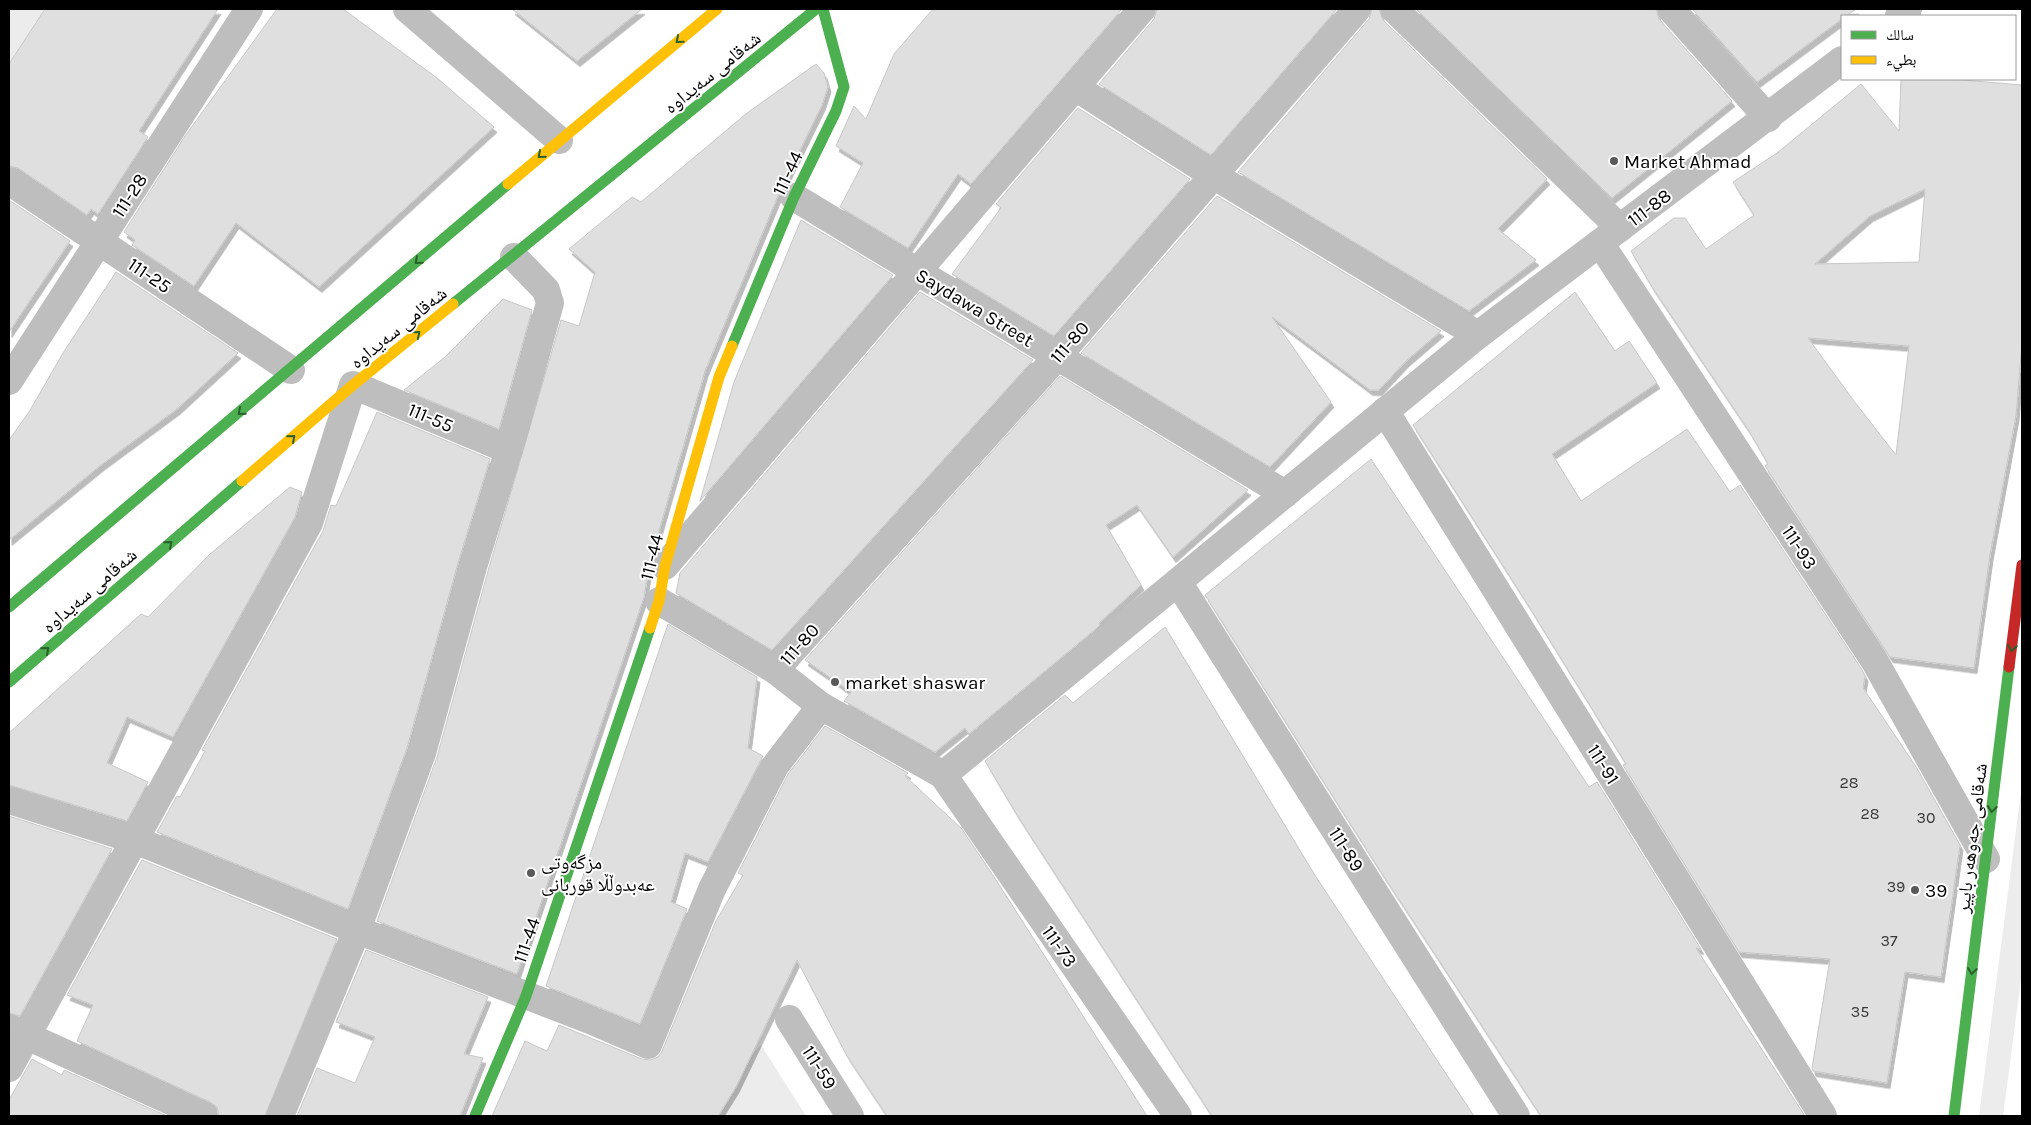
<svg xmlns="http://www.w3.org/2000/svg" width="2031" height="1125" viewBox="0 0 2031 1125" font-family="Karla,'Noto Naskh Arabic',sans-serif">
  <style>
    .green { fill: #ececec }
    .building { fill: #dfdfdf; stroke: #c7c7c7; fill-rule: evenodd; filter: url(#shadow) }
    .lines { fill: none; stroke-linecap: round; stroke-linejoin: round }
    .street { stroke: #bebebe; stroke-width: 28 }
    .fast { stroke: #4caf50; stroke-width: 11 }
    .slow { stroke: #ffc107; stroke-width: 11 }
    .jam { stroke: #c62828; stroke-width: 11 }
    .oneway { stroke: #2a602c }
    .poi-dot { fill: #595959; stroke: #fff; stroke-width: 2 }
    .labels { text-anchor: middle; stroke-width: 4; stroke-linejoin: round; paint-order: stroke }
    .number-label { font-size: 16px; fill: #383838 }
    .street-label { font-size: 19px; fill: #000; stroke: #fff }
    .poi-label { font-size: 19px; fill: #000; stroke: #fff; text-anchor: start }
  </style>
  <defs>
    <filter id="shadow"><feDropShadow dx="3" dy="5.5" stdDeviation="0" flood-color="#0004"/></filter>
  </defs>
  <rect width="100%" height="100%" fill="#fff"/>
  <g class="green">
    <path d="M9 9H45L9 64Z"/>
    <path d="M2022 784V972L2003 1116H1979Z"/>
    <path d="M761 1045 806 1116H719L734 1091 750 1056Z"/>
  </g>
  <g class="building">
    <path d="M45 9H218L139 131 148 137 98 214 91 209 87 215 18 168 9 166V64Z"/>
    <path d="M277 9H343L437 78 494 127 319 287 236 223 194 286 132 245 135 240 124 232 185 136Z"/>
    <path d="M512 9H642L577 61Z"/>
    <path d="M933 9H1122L971 184 958 174 908 248 840 207 863 163 836 146 854 106 866 119 894 54Z"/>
    <path d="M1157 9H1337L1211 155 1099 84 1154 19Z"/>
    <path d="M1372 9H1379L1383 20 1547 179 1498 229 1536 260 1469 311 1238 172 1369 19Z"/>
    <path d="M1416 9H1656L1659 19 1732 101 1612 198Z"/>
    <path d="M1692 9H1856L1846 16H1842V19L1757 82Z"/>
    <path d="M816 64 824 73 828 87 822 105 780 191 705 371 650 562 644 597 517 974 377 921 437 757 488 571 561 320 579 326 595 272 569 249 632 197 641 202 747 113Z"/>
    <path d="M1901 79H1951L2022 85V344L2016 415 1990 555 1974 668 1890 657 1765 466 1768 464 1749 431 1652 287 1631 251 1674 218H1685L1706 249 1754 215 1733 182 1777 153 1861 84 1899 131ZM1925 189 1919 262 1815 264 1870 216ZM1808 338 1909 346 1896 455 1854 401Z"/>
    <path d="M1078 108 1190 179 1054 336 952 274 1001 208 996 204Z"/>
    <path d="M1217 196 1441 331 1406 361 1379 390H1370L1272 317 1331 402 1270 467 1081 353Z"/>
    <path d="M9 200 70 241 9 332Z"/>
    <path d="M801 220 893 275 700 501 734 382Z"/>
    <path d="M116 272 238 353 177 409 101 465 9 540V440L29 412 63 353Z"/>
    <path d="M920 292 1033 360 772 650 676 593 680 573Z"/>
    <path d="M1575 292 1615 351 1629 341 1657 383 1552 454 1581 501 1687 429 1730 492 1740 485 1861 668 1865 676 1863 688 1915 765 1960 845 1941 977 1905 972 1887 1083 1813 1071 1812 1068 1830 959 1739 952 1623 765 1626 764 1528 605 1413 425Z"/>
    <path d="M503 299 532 310 499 429 404 390 445 357Z"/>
    <path d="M1060 376 1248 490 1173 557 1137 505 1106 525 1141 585 1099 623 1100 625 1097 628 969 734 965 728 935 752 844 701 851 692 805 660Z"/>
    <path d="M377 412 490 459 458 563 407 748 348 909 157 832 177 796 180 797 205 751 202 750 323 531 331 505 336 506Z"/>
    <path d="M1371 459 1589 787 1597 782 1701 949 1696 948 1805 1116H1541L1379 869 1205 595Z"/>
    <path d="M290 487 302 492 295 517 173 737 127 717 107 763 148 782 127 821 9 785V733L141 614 148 617 210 554Z"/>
    <path d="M668 624 757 677 748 748 763 756 708 862 685 853 671 902 687 909 640 1024 546 986Z"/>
    <path d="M1165 627 1316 877 1474 1116H1212L1017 815 985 761 1065 695 1073 703Z"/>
    <path d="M825 726 908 773 905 776 962 829 996 880 1147 1116H887L847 1056 797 960 736 1087 718 1116H492L525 1041 547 1051 559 1025 642 1059 650 1060 658 1057 662 1051 716 921 743 875 738 873 788 774Z"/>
    <path d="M9 816 112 849 20 1016 9 1013Z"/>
    <path d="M142 860 337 939 265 1116H219L217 1107 210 1102 77 1041 93 1005 67 995Z"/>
    <path d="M366 950 488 997 464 1054 483 1058 460 1116H297L317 1068 355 1083 375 1037 336 1022Z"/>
    <path d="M32 1059 62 1075 64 1070 167 1116H9V1100Z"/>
  </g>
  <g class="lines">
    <g class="street">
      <path d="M407 9 559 140"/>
      <path d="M1394 9 1620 228"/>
      <path d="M1671 9 1768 118"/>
      <path d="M1899 16 1908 9"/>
      <path d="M1075 87 1213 175 1478 335"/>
      <path d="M9 181 291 370"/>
      <path d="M794 197 1285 494"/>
      <path d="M1600 243 1874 660 1986 859"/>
      <path d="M9 381 249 9"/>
      <path d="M1385 411 1823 1116"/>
      <path d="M665 566 1142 9"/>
      <path d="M1178 582 1516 1116"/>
      <path d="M659 601 775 670 821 706 943 775 1178 1116"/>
      <path d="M775 670 1057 357 1357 9"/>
      <path d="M943 775 1478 335 1842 60"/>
      <path d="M9 800 135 840 357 930 590 1020 648 1045 712 889 775 766 821 706"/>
      <path d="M789 1019 850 1116"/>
      <path d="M9 1028 204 1116"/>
      <path d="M9 1068 309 523 353 385 509 450"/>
      <path d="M280 1116 357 930 422 753 473 567 513 436 550 303 546 290 514 257"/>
    </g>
    <g class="fast">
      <path d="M453 304 816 9"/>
      <path d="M732 346 794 197 836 111 844 87 823 9"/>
      <path d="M9 607 508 184"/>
      <path d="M9 682 242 481"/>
      <path d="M475 1116 526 996 650 628"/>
      <path d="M1954 1116 2009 667"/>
    </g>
    <g class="slow">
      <path d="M508 184 717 9"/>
      <path d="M242 481 353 385 453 304"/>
      <path d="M650 628 659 601 665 566 719 377 732 346"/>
    </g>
    <path class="jam" d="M2009 667 2022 565"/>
  </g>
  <defs><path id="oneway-chevron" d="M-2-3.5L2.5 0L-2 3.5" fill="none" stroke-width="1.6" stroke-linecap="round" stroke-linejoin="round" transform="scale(1.25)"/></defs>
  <g class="oneway">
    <use href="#oneway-chevron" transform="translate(679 40) rotate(140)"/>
    <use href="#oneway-chevron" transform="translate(541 155) rotate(139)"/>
    <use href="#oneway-chevron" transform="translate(418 261) rotate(139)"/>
    <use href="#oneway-chevron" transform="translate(417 334) rotate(-39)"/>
    <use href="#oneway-chevron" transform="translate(241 412) rotate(140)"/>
    <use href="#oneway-chevron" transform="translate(292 438) rotate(-41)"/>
    <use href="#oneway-chevron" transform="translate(169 544) rotate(-41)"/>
    <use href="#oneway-chevron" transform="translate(2012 648) rotate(97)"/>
    <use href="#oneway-chevron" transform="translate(46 650) rotate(-41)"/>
    <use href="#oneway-chevron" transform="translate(1992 809) rotate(97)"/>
    <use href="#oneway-chevron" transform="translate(1972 971) rotate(97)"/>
  </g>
  <g class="poi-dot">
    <circle cx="1614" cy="161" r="5"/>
    <circle cx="835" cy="682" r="5"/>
    <circle cx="531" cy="873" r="5"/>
    <circle cx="1915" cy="890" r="5"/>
  </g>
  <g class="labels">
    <g class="number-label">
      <text x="1849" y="788">28</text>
      <text x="1870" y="819">28</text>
      <text x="1926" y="823">30</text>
      <text x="1896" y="892">39</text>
      <text x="1889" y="946">37</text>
      <text x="1860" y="1017">35</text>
    </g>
    <g class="street-label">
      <text transform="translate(712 72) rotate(-39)" y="7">شەقامی سەیداوە</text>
      <text transform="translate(787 173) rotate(-65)" y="7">111-44</text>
      <text transform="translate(129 195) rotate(-57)" y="7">111-28</text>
      <text transform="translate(1649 207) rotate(-37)" y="7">111-88</text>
      <text transform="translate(150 275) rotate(34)" y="7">111-25</text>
      <text transform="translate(975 307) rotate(31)" y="7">Saydawa Street</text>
      <text transform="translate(398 327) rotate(-39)" y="7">شەقامی سەیداوە</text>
      <text transform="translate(1069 342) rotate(-49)" y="7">111-80</text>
      <text transform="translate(431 417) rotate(23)" y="7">111-55</text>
      <text transform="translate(1800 547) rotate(57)" y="7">111-93</text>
      <text transform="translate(651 557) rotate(-76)" y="7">111-44</text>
      <text transform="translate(89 590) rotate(-41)" y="7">شەقامی سەیداوە</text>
      <text transform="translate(799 644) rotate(-48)" y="7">111-80</text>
      <text transform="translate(1604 764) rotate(58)" y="7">111-91</text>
      <text transform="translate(1971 838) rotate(-83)" y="7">شەقامی جەوهەر باپیر</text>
      <text transform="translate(1347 849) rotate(58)" y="7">111-89</text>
      <text transform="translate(526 940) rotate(-71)" y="7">111-44</text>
      <text transform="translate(1060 946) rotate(55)" y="7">111-73</text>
      <text transform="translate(820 1067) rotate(58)" y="7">111-59</text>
    </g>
    <g class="poi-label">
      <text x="1624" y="168">Market Ahmad</text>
      <text x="845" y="689">market shaswar</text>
      <text x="541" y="869">مزگەوتی<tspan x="541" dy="22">عەبدوڵڵا قوربانی</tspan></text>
      <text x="1925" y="897">39</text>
    </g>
  </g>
  <rect width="2031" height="1125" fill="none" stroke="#000000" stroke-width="20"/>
  <rect x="1841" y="15" width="175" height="65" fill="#ffffff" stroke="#999999"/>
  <rect x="1851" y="31" width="25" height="8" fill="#4caf50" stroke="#999999"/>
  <text x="1886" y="40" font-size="15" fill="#000000">سالك</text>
  <rect x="1851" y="56" width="25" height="8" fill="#ffc107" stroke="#999999"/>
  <text x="1886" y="65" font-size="15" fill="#000000">بطيء</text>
</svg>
